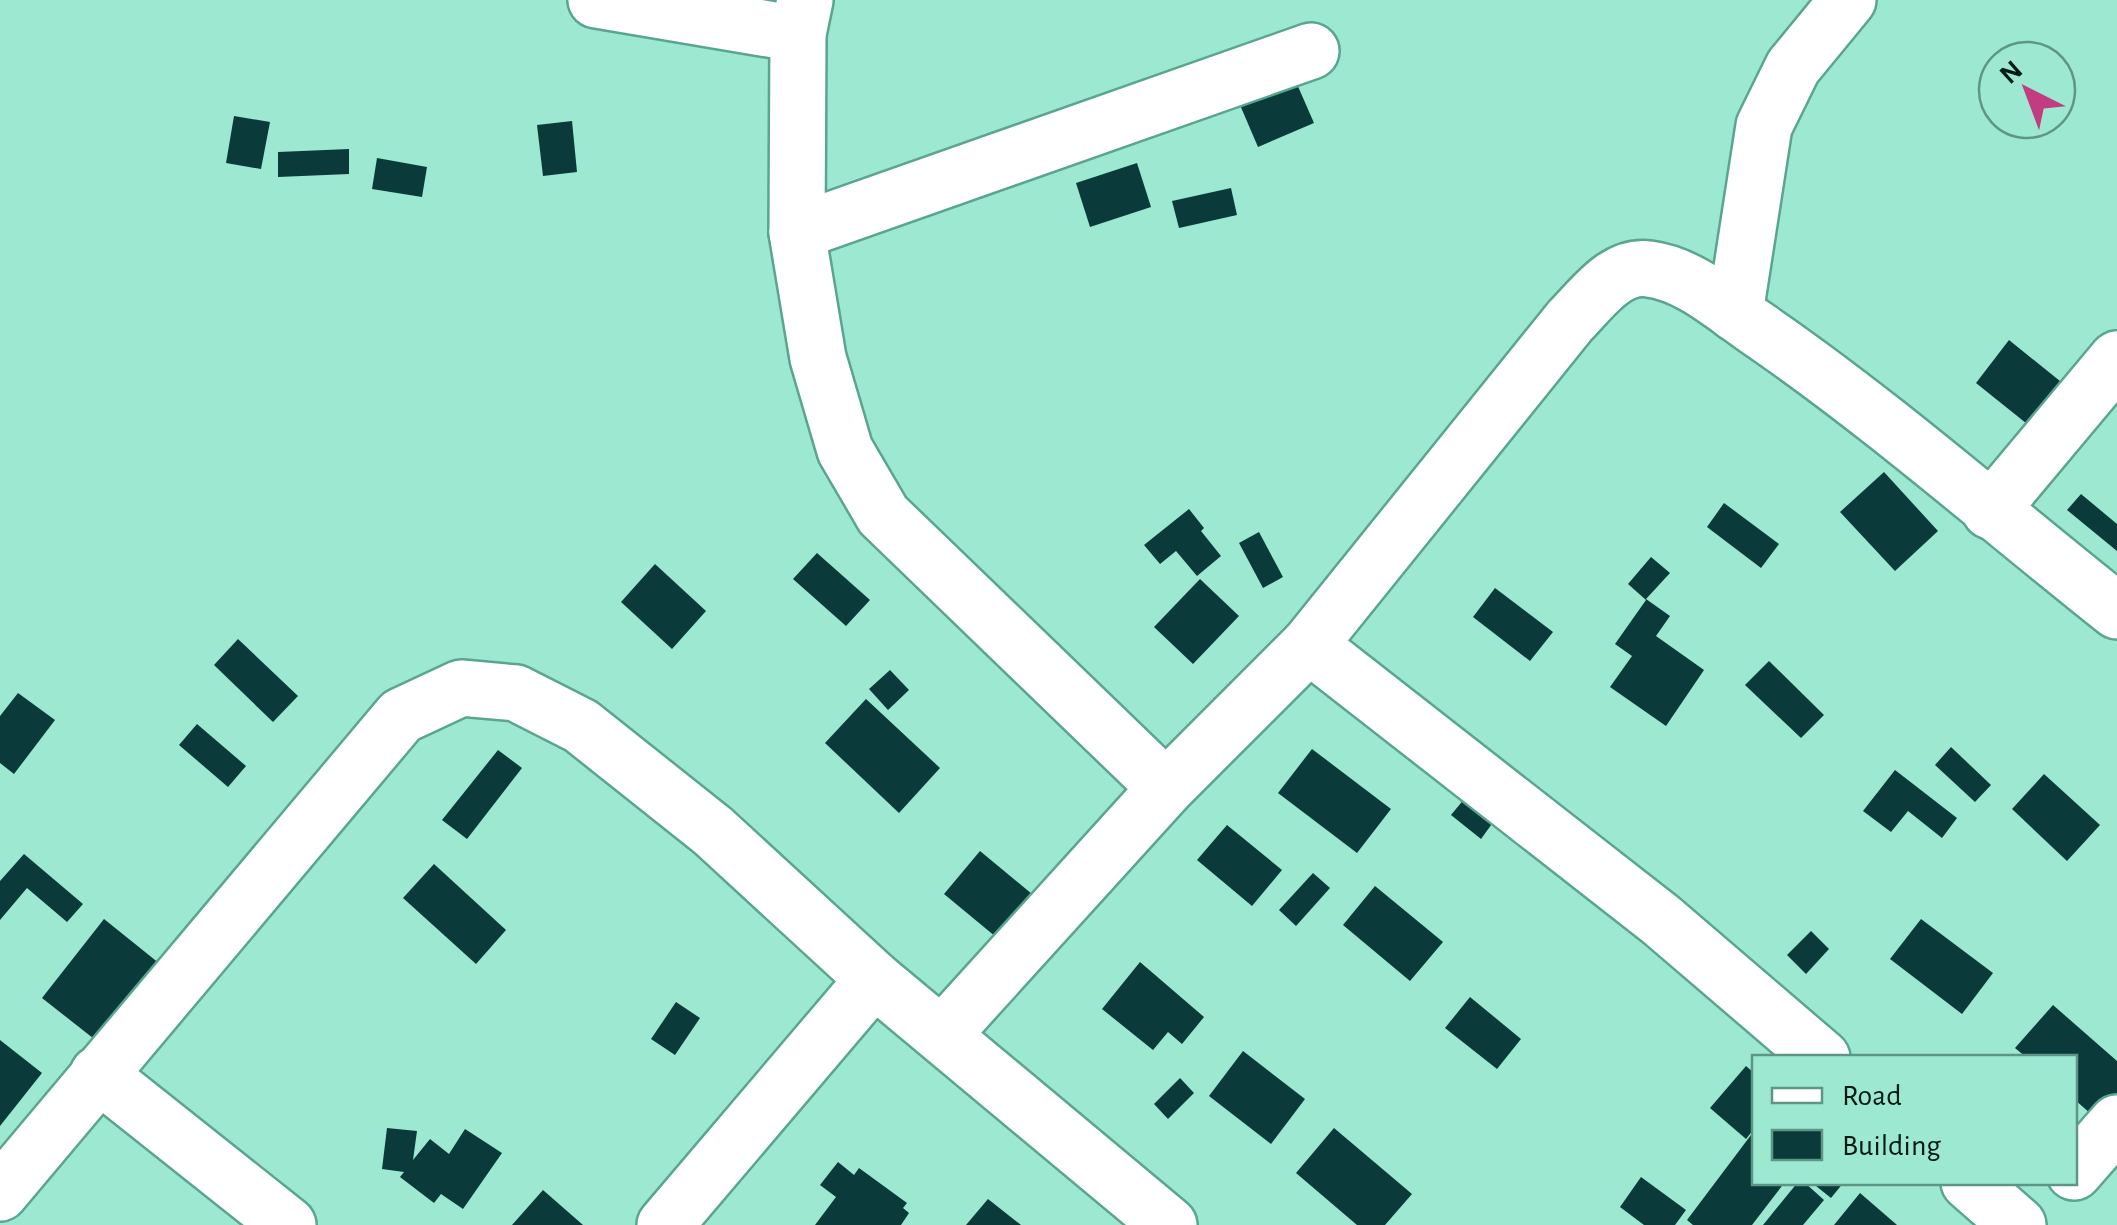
<svg xmlns="http://www.w3.org/2000/svg" width="2117" height="1225" viewBox="0 0 2117 1225" font-family="'Alegreya Sans',sans-serif">
  <style>
    .building { fill: #0a3a39 }
    .lines { fill: none; stroke-linecap: round; stroke-linejoin: round }
    .minor-casing { stroke: #5aa58f; stroke-width: 60 }
    .minor { stroke: #fff; stroke-width: 55 }
  </style>
  <rect width="100%" height="100%" fill="#9de8d1"/>
  <g class="building">
    <path d="M1293 75 1314 123 1258 147 1237 98Z"/>
    <path d="M234 116 270 122 261 169 226 163Z"/>
    <path d="M572 121 577 172 543 176 537 125Z"/>
    <path d="M349 149V174L278 177V152Z"/>
    <path d="M377 158 427 167 422 197 372 189Z"/>
    <path d="M1137 163 1151 207 1090 227 1076 183Z"/>
    <path d="M1231 188 1237 215 1179 228 1172 201Z"/>
    <path d="M2009 340 2086 402 2052 444 1976 383Z"/>
    <path d="M1884 472 1938 531 1895 571 1840 512Z"/>
    <path d="M2081 494 2117 524V551L2067 510Z"/>
    <path d="M1724 503 1779 544 1761 568 1707 527Z"/>
    <path d="M1189 509 1204 528 1201 531 1221 556 1197 576 1176 551 1160 564 1144 545Z"/>
    <path d="M1259 532 1283 577 1263 588 1239 543Z"/>
    <path d="M817 553 870 600 846 626 793 579Z"/>
    <path d="M1651 557 1670 573 1646 599 1670 616 1656 636 1704 670 1666 726 1610 687 1632 656 1615 644 1646 600 1628 584Z"/>
    <path d="M655 564 706 611 672 649 621 602Z"/>
    <path d="M1200 579 1239 616 1193 664 1154 627Z"/>
    <path d="M1495 588 1553 632 1530 661 1473 617Z"/>
    <path d="M238 639 298 696 273 722 214 665Z"/>
    <path d="M1769 661 1824 715 1801 738 1745 685Z"/>
    <path d="M890 670 909 690 888 710 869 689Z"/>
    <path d="M18 693 55 720 14 774 0 763V716Z"/>
    <path d="M866 699 940 768 899 813 825 743Z"/>
    <path d="M197 724 246 766 228 787 179 745Z"/>
    <path d="M1951 747 1991 785 1975 802 1935 765Z"/>
    <path d="M1312 749 1391 809 1357 853 1278 793Z"/>
    <path d="M498 750 522 768 467 839 442 820Z"/>
    <path d="M1895 770 1957 818 1942 838 1908 811 1891 832 1863 811Z"/>
    <path d="M2044 774 2100 825 2067 861 2012 809Z"/>
    <path d="M1465 798 1494 821 1481 839 1451 815Z"/>
    <path d="M1227 825 1282 870 1252 906 1197 860Z"/>
    <path d="M980 851 1032 894 996 937 944 894Z"/>
    <path d="M24 854 83 904 67 922 27 888 0 920V881Z"/>
    <path d="M434 864 506 930 476 964 403 898Z"/>
    <path d="M1313 873 1330 888 1296 926 1279 910Z"/>
    <path d="M1375 886 1443 942 1410 981 1343 925Z"/>
    <path d="M104 919 160 964 98 1042 42 998Z"/>
    <path d="M1921 919 1993 973 1962 1014 1890 959Z"/>
    <path d="M1811 931 1829 949 1806 974 1787 955Z"/>
    <path d="M1140 962 1204 1017 1182 1044 1168 1032 1153 1050 1102 1009Z"/>
    <path d="M1470 997 1521 1039 1497 1069 1445 1028Z"/>
    <path d="M676 1002 700 1018 675 1055 651 1039Z"/>
    <path d="M2053 1005 2117 1061V1103L2100 1122 2074 1099V1058H2027L2015 1048Z"/>
    <path d="M0 1040 42 1073 0 1126Z"/>
    <path d="M1243 1051 1305 1099 1271 1144 1209 1096Z"/>
    <path d="M1746 1066 1754 1073V1129L1746 1139 1710 1108Z"/>
    <path d="M1180 1078 1194 1093 1168 1119 1154 1104Z"/>
    <path d="M387 1128 417 1131 413 1160 430 1139 449 1154 465 1129 502 1153 463 1209 441 1194 434 1203 400 1177 404 1172 382 1169Z"/>
    <path d="M1334 1128 1412 1194 1385 1225H1357L1296 1173Z"/>
    <path d="M1754 1131V1182H1785L1752 1225H1693L1687 1220Z"/>
    <path d="M838 1162 854 1175 859 1168 907 1203 903 1208 909 1213 901 1225H815L836 1197 820 1185Z"/>
    <path d="M1641 1177 1686 1210 1675 1225H1644L1620 1207Z"/>
    <path d="M1798 1182H1804L1824 1200 1803 1225H1763Z"/>
    <path d="M1811 1182H1844L1831 1198Z"/>
    <path d="M543 1190 583 1225H512Z"/>
    <path d="M1860 1193 1897 1225H1834Z"/>
    <path d="M988 1199 1021 1225H966Z"/>
  </g>
  <g class="lines">
    <g class="minor-casing">
      <g id="minor">
        <path d="M596 0 798 34"/>
        <path d="M805 0 798 34 797 232 818 358 845 450 883 515 1166 788"/>
        <path d="M797 232 1311 51"/>
        <path d="M1735 313 1764 126 1793 67 1848 0"/>
        <path d="M1990 511 2117 359"/>
        <path d="M1309 645 1661 920 1822 1058"/>
        <path d="M942 1035 1166 788 1309 645 1570 321C1591 300 1615 264 1649 269 1689 274 1723 305 1755 327 1882 414 1997 516 2117 611"/>
        <path d="M98 1074 288 1225"/>
        <path d="M2074 1172 2117 1123"/>
        <path d="M1969 1182 2018 1225"/>
        <path d="M0 1193 401 716 461 688 516 693 581 726 713 831 874 979 1169 1225"/>
        <path d="M665 1225 874 979"/>
      </g>
    </g>
    <use href="#minor" class="minor"/>
  </g>
  <rect x="1752" y="1055" width="325" height="130" fill="#9de8d1" stroke="#5e9685" stroke-width="2.5"/>
  <rect x="1772" y="1088" width="50" height="15" fill="#ffffff" stroke="#5e9685" stroke-width="2.5"/>
  <text x="1842" y="1105" font-size="30" fill="#001a12">Road</text>
  <rect x="1772" y="1130" width="50" height="30" fill="#0a3a39" stroke="#5e9685" stroke-width="2.5"/>
  <text x="1842" y="1155" font-size="30" fill="#001a12">Building</text>
  <g transform="translate(2027 90) rotate(318)"><circle r="48" fill="#9de8d1" stroke="#5e9685" stroke-width="2.5"/>
  <path d="M0-8L18 38L0 25L-18 38Z" fill="#c13c80"/>
  <text y="-15" font-size="28" font-weight="bold" text-anchor="middle" fill="#001a12">N</text>
  </g>
</svg>
